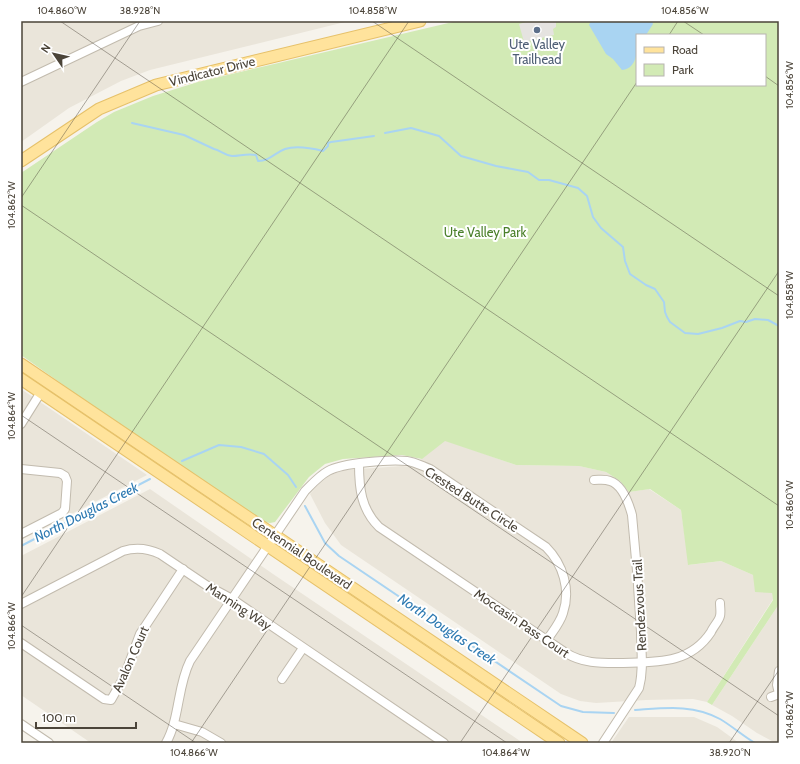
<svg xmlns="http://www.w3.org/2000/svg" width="800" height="764" viewBox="0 0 800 764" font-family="Cabin,sans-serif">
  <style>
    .residential { fill: #eae5da }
    .green { fill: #d2eab5; fill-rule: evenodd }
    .parking { fill: #e5e3e0 }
    .water { fill: #a9d4f2 }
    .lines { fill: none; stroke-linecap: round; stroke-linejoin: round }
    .stream { stroke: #a9d4f2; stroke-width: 2 }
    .minor-casing { stroke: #c2bbae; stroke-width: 10 }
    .major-casing { stroke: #e6c16a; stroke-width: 13 }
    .minor { stroke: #fff; stroke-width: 8 }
    .major { stroke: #ffe39c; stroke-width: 11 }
    .ticks { fill: none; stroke: #4b4439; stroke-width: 1; stroke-opacity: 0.45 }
    .service-dot { fill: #5c6f8a; stroke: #fff; stroke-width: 1.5 }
    .labels { text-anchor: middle; stroke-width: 4; stroke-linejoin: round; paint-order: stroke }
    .service-label { font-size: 13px; fill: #4e5e75; stroke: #fff }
    .street-label { font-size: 13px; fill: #4b4439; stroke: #fff }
    .park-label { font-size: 13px; fill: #4a7f2a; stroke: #fff }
    .water-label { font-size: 14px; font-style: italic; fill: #2e7ab2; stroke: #fff }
    .neatline { fill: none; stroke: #4b4439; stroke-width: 1.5 }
    .ticks-label { font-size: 10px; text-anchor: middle; fill: #4b4439 }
  </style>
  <rect width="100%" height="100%" fill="#f6f3ec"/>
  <g class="residential">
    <path d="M21 21H349L150 70 121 81 69 108 21 142Z"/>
    <path d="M21 389 49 408 147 475 21 540Z"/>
    <path d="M445 440 516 465 579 466 606 472 620 481 629 492 649 489 681 510 689 565 721 561 753 575 772 593 773 599 707 702 693 699 646 700 596 703 580 701 561 694 341 545 325 523 310 494 320 483 330 475 345 470 402 466 411 467Z"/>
    <path d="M150 489 273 574 523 743H91L21 695V556Z"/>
    <path d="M779 604V743L772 741 757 733 732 716 712 705Z"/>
    <path d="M629 717H694L717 727 739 743H611Z"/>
  </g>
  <path class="green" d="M457 21H779V604L712 705 707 702 773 600 772 593 755 592 753 575 721 561 688 565 681 510 650 489 629 492 620 481 606 472 579 466 516 465 445 441 422 459 402 455 343 459 325 464 309 477 275 522 270 523 265 522 76 394 21 355V173L97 122 114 112 153 96 198 82ZM637 35H765V85H637Z"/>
  <path class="parking" d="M530 21H556V27L553 29 554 35 524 42 519 24Z"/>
  <path class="water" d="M591 21H652L653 24 646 35H637C637 48 639 68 622 70L613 59 606 54 589 25Z"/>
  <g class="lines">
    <g class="stream">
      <path d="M132 123 184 135 214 149C220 150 224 155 232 156 240 156 247 153 256 155L258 161C270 161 274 153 285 149 297 145 311 148 323 151L328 146V143L331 142 374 136"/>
      <path d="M385 133 411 128 439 136 461 156 496 166 528 172 539 180H549L578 188 587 196 593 217 601 228 623 247 625 261 630 274 646 285 655 289 664 302 665 312 667 317 670 322 685 333 698 334 722 328 740 321 746 322 755 319 768 320 779 326"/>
      <path d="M182 461 219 445 241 447 264 454 288 475 296 487"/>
      <path d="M305 506 325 543 339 556 561 706 583 712 614 713"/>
      <path d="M21 546 150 479"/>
      <path d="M635 710C665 708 693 704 720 719 732 726 743 736 755 743"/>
    </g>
    <g class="minor-casing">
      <g id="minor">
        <path d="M21 82 139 26 158 21"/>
        <path d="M21 424 41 392"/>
        <path d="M359 464C359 488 361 509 379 527L566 653C584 664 602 663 623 663 657 662 690 664 711 632 713 627 719 621 720 616 721 612 720 607 720 603"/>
        <path d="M21 469 60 473 65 476 67 481 65 509 62 513 21 534"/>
        <path d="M594 480C600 480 605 479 610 481 623 485 629 504 632 515 636 554 639 593 641 632 641 651 644 670 639 688L603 743"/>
        <path d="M21 604 123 551C136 547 147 548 160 554L206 585 232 599 444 743"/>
        <path d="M21 643 104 699 111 700 124 677 140 634 183 569"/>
        <path d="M282 679 303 648"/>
        <path d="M771 697 779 694 777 685 779 671"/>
        <path d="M21 724 49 743"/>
        <path d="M174 724 202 732 221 743"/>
        <path d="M166 743C180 718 177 687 190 661L305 491C312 484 319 476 328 471 342 463 391 459 407 461 415 462 422 466 430 469L546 547C563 564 571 590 563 613 560 623 553 631 547 640"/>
      </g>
    </g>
    <g class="major-casing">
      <g id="major">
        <path d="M21 161 99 109 156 85 420 21"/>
        <path d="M21 364 582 743"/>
        <path d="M21 379 559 743"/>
      </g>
    </g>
    <use href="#minor" class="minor"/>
    <use href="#major" class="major"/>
  </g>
  <path class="ticks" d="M60 21 779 506M372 21 779 296M683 21 704 35M669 35 678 21M765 76 779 86M21 198 140 21M21 205 779 716M21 415 507 743M21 597 409 21M21 625 196 743M191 743 637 82M460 743 779 271M729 743 779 670"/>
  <circle class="service-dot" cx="537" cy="30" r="4"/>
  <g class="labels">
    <g class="service-label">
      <text x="537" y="49">Ute Valley<tspan x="537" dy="15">Trailhead</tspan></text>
    </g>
    <g class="street-label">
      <text transform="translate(212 71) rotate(-14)" y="5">Vindicator Drive</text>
      <text transform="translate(472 499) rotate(33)" y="5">Crested Butte Circle</text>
      <text transform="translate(302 553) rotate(34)" y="5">Centennial Boulevard</text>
      <text transform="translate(639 605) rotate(-93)" y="5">Rendezvous Trail</text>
      <text transform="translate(239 606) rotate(33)" y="5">Manning Way</text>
      <text transform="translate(522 623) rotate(34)" y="5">Moccasin Pass Court</text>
      <text transform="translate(130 659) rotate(-66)" y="5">Avalon Court</text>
    </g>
    <g class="park-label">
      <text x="485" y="237">Ute Valley Park</text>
    </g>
    <g class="water-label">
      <text transform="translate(86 512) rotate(-27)" y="5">North Douglas Creek</text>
      <text transform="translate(447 629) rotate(34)" y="5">North Douglas Creek</text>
    </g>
  </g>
  <rect width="800" height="764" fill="none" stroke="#ffffff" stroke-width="44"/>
  <rect x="636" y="34" width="130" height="52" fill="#ffffff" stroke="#b7b4b0"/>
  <rect x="644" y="47" width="20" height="6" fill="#ffe39c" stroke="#b7b4b0"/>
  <text x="672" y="54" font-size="12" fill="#4b4439">Road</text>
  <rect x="644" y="64" width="20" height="12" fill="#d2eab5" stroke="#b7b4b0"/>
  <text x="672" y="74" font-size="12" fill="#4b4439">Park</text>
  <g transform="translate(54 54) rotate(304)" stroke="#ffffff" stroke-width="3" paint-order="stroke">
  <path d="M0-3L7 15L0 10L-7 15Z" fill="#4b4439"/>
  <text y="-6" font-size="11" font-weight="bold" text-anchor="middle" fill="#4b4439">N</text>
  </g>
  <path d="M36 722v6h100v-6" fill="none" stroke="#4b4439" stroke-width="2"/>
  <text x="42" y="722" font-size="12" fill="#4b4439" stroke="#ffffff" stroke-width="3" paint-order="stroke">100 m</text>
  <rect x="22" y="22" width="756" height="720" class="neatline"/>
  <g class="ticks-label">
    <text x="62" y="14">104.860°W</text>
    <text x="140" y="14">38.928°N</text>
    <text x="373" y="14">104.858°W</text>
    <text x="685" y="14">104.856°W</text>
    <text transform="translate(789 85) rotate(-90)" y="4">104.856°W</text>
    <text transform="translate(11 205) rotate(-90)" y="4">104.862°W</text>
    <text transform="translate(789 295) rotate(-90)" y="4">104.858°W</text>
    <text transform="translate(11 416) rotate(-90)" y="4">104.864°W</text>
    <text transform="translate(789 505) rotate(-90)" y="4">104.860°W</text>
    <text transform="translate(11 626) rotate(-90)" y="4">104.866°W</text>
    <text transform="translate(789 715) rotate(-90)" y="4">104.862°W</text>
    <text x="194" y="756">104.866°W</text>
    <text x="506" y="756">104.864°W</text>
    <text x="730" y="756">38.920°N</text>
  </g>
</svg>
